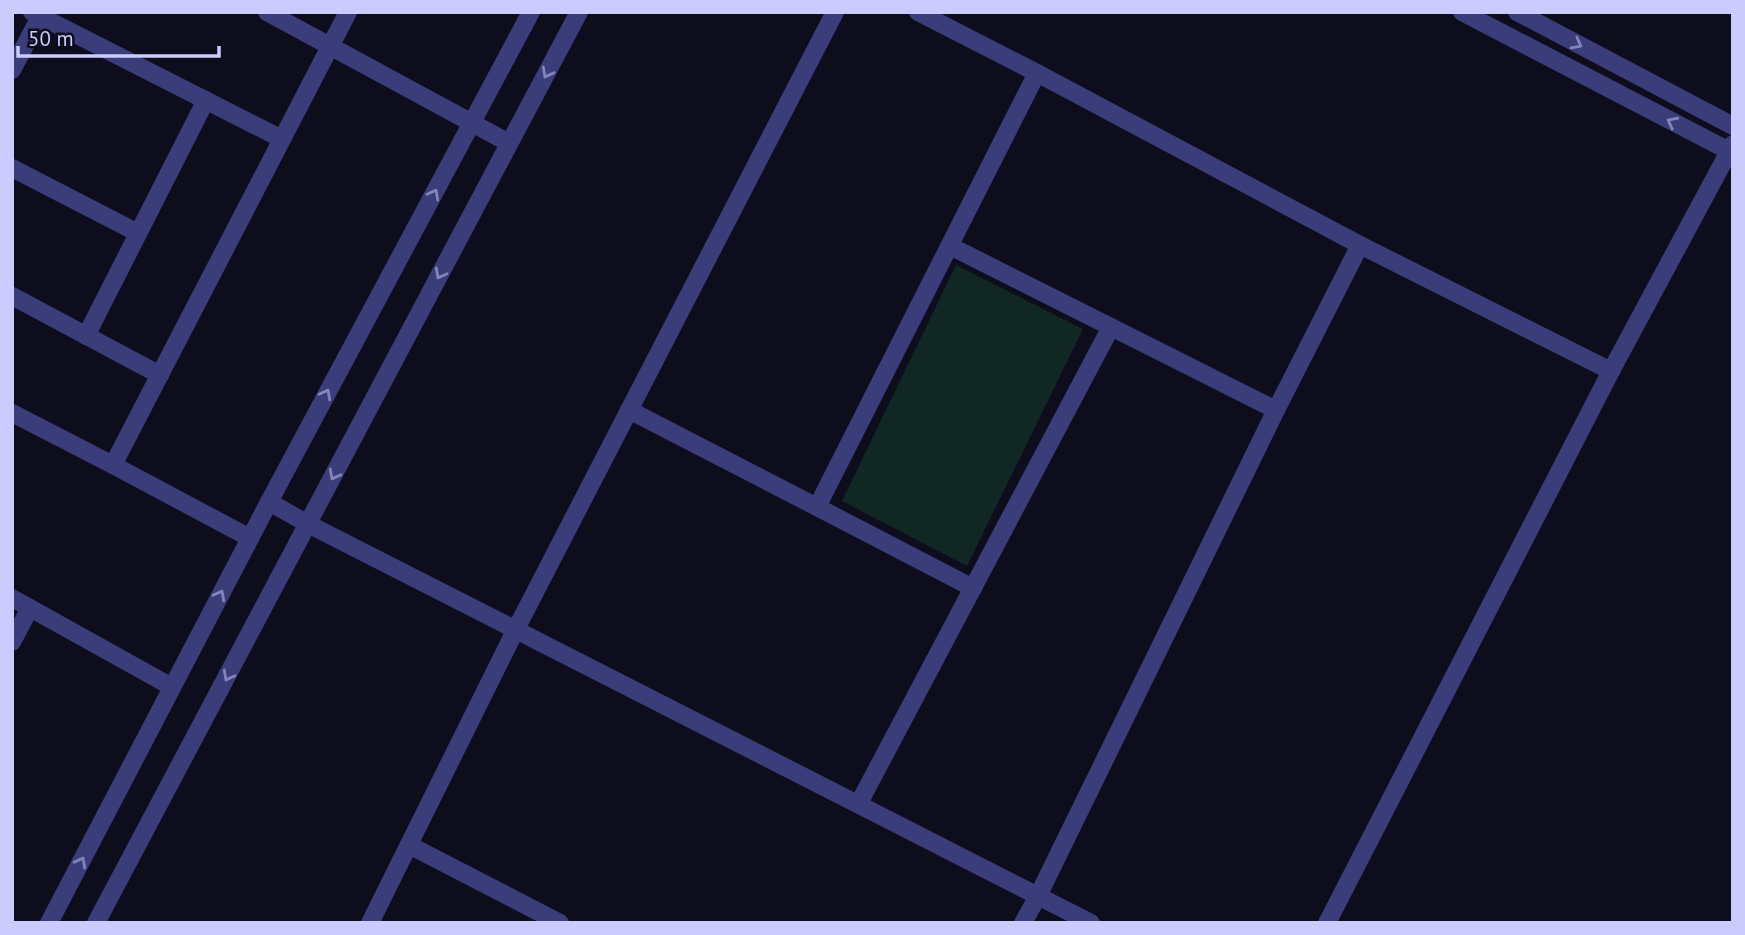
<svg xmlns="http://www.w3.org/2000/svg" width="1745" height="935" viewBox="0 0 1745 935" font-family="'PT Sans',sans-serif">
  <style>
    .green { fill: #102724 }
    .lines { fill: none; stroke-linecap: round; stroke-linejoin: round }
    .minor { stroke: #3a3d7a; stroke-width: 18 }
    .oneway { stroke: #8384bc }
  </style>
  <rect width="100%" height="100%" fill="#0e0d1d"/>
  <path class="green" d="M956 265 1083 329 967 566 842 501Z"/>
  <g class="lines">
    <g class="minor">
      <path d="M32 12 282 139"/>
      <path d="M267 12 509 143"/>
      <path d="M918 12 1037 73 1360 245 1611 371"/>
      <path d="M1462 12 1733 153"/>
      <path d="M1517 12 1733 126"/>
      <path d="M12 70 40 17"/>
      <path d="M12 168 138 233"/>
      <path d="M950 246 1276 410"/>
      <path d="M12 296 160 375"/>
      <path d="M86 336 206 100"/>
      <path d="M629 410 817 507"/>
      <path d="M12 413 113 465 250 538"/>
      <path d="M113 465 348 12"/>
      <path d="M269 502 308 524 1091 923"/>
      <path d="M973 588 817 507 1037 73"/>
      <path d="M12 598 172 687"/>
      <path d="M12 642 30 608"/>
      <path d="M859 803 1111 327"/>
      <path d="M409 845 560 923"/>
      <path d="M49 923 269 502 531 12"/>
      <path d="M96 923 579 12"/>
      <path d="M370 923 516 629 835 12"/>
      <path d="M1023 923 1038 896 1276 410 1360 245"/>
      <path d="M1327 923 1611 371 1733 144"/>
    </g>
  </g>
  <defs><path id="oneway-chevron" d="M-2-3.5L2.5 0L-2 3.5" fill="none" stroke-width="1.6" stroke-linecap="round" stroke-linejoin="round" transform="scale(1.75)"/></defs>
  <g class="oneway">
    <use href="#oneway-chevron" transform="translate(1577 44) rotate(28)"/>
    <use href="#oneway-chevron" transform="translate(547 73) rotate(118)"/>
    <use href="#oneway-chevron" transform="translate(1672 122) rotate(-153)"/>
    <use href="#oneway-chevron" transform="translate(434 194) rotate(-62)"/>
    <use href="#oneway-chevron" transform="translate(440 274) rotate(118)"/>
    <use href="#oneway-chevron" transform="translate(326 394) rotate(-62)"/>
    <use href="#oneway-chevron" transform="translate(334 475) rotate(118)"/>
    <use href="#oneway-chevron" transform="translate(220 595) rotate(-62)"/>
    <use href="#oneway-chevron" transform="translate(228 676) rotate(118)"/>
    <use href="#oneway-chevron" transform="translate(81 862) rotate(-62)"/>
  </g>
  <rect width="1745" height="935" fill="none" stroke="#cccbfd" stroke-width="28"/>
  <path d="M18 46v10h201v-10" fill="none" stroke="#cccbfd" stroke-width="3.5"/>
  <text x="28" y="46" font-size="21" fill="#cccbfd" stroke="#0e0d1d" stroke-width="5" paint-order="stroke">50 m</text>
</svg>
